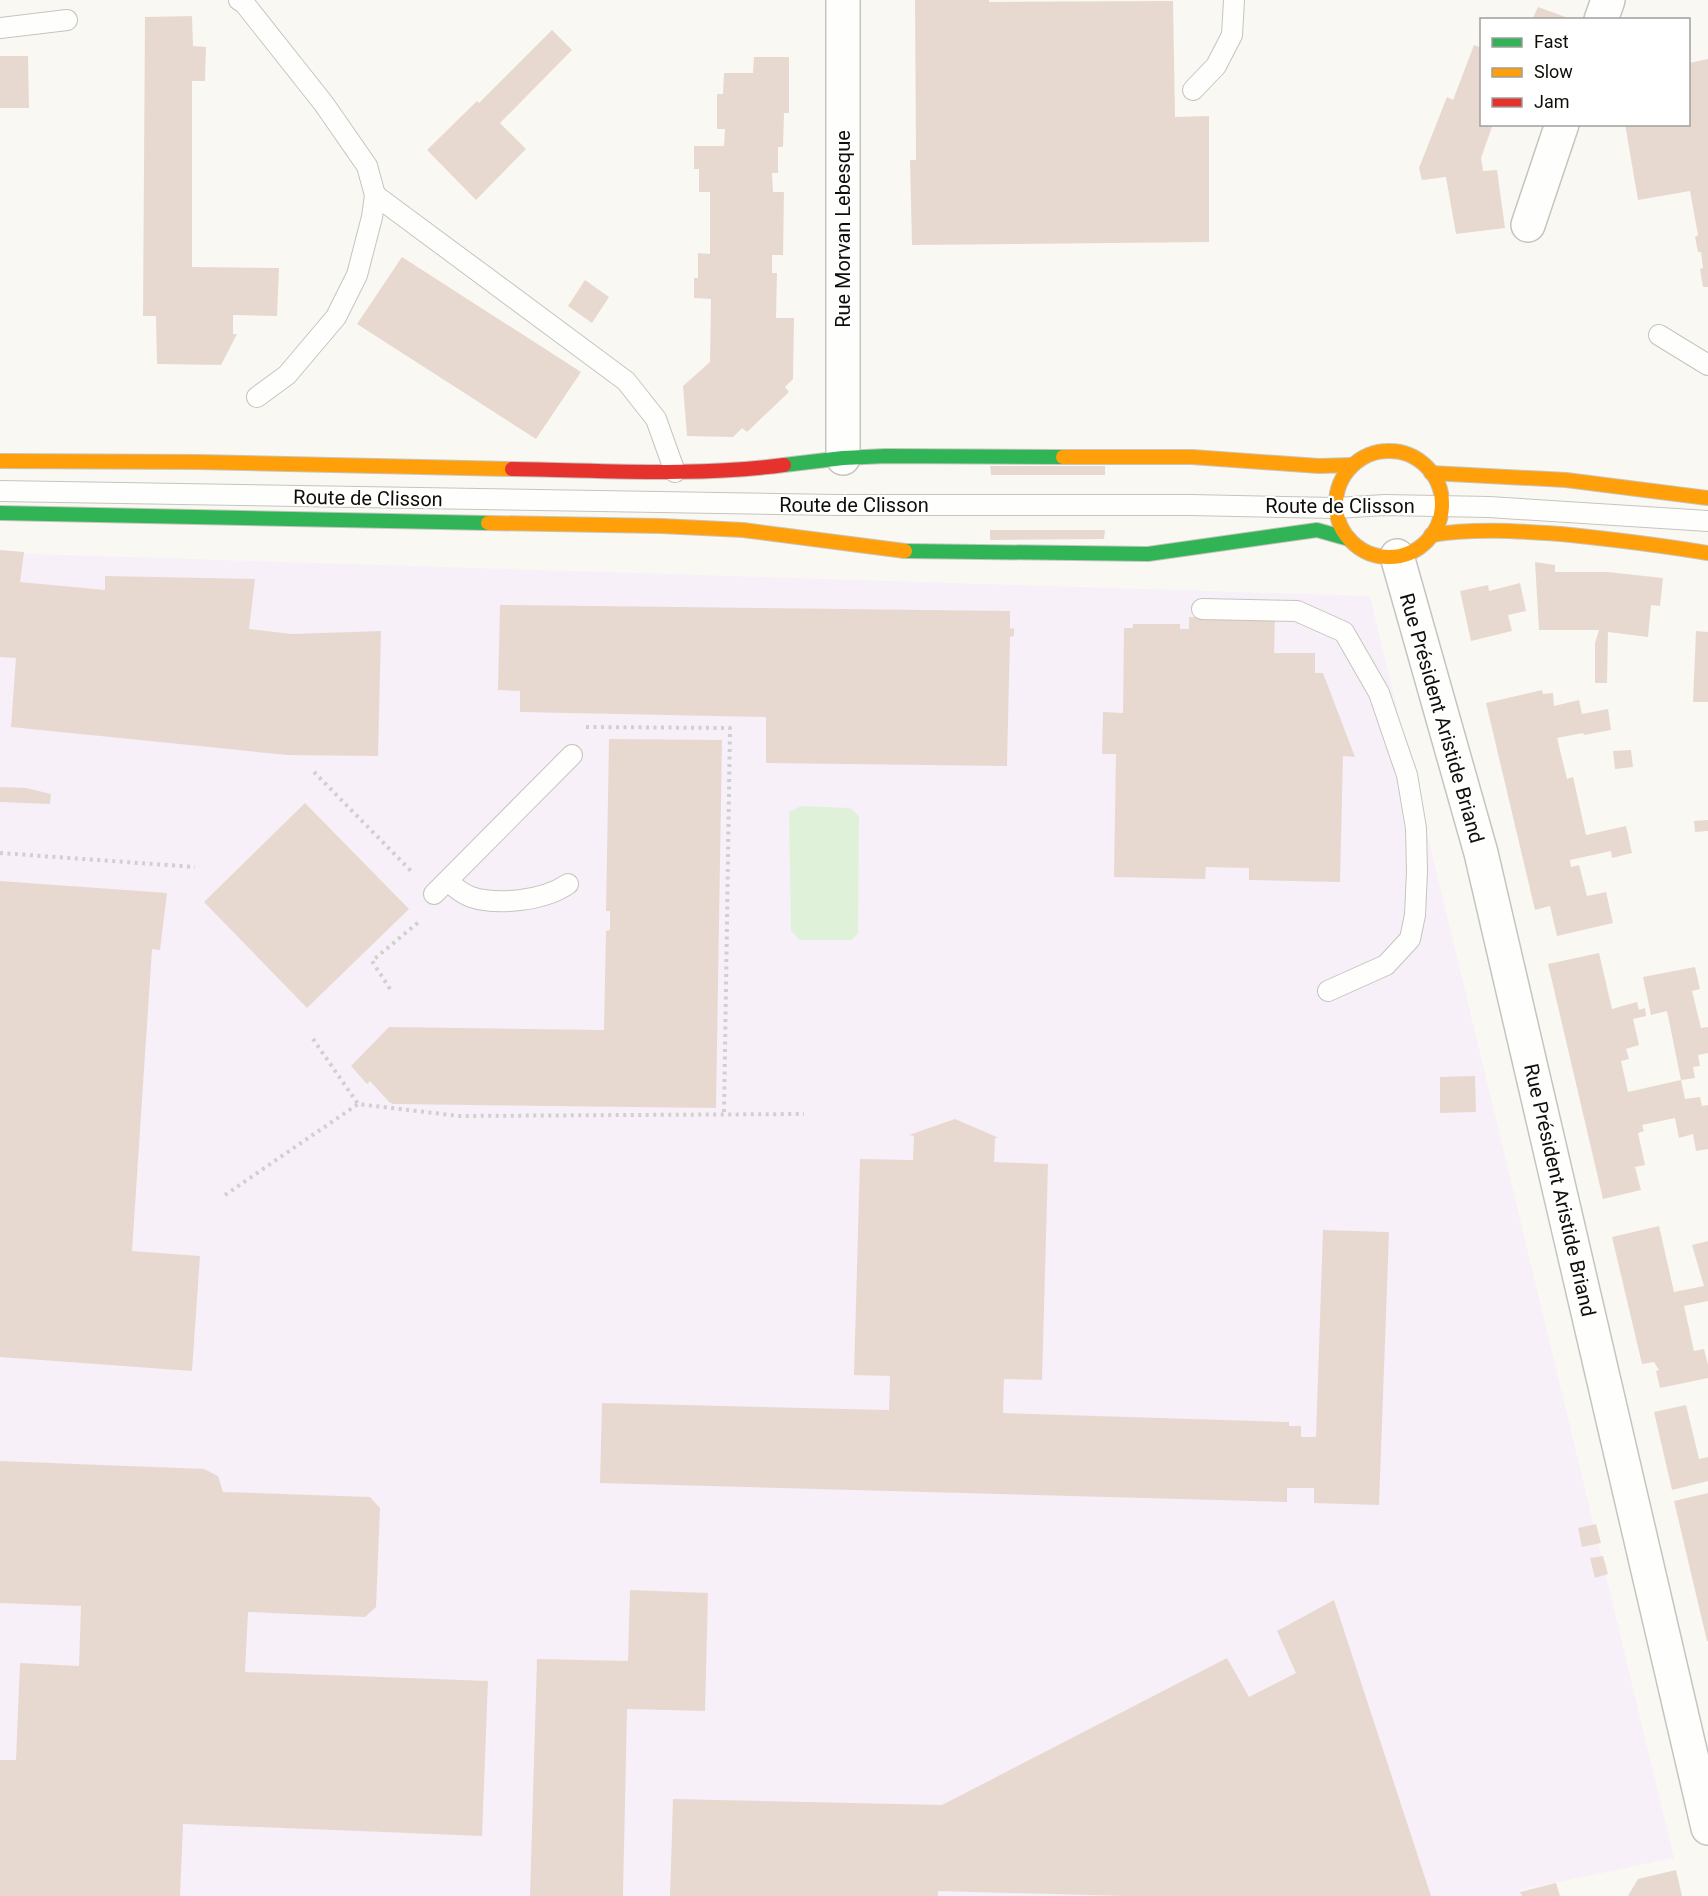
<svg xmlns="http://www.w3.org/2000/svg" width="1708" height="1896" viewBox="0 0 1708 1896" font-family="Roboto,sans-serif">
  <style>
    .education { fill: #f8f0f9 }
    .green { fill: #e0f1d9 }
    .building { fill: #e8d9d0 }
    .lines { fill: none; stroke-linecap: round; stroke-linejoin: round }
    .lane-casing { stroke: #c6c4be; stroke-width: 22 }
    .street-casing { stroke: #c6c4be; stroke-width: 36 }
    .fast-casing { stroke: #c6c4be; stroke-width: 16 }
    .slow-casing { stroke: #c6c4be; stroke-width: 16 }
    .jam-casing { stroke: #c6c4be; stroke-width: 16 }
    .path { stroke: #d0d0ce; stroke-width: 4; stroke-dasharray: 3 4.5; stroke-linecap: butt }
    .lane { stroke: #fefefd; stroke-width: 20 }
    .street { stroke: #fefefd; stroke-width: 33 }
    .fast { stroke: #30b455; stroke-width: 14 }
    .slow { stroke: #ff9f0a; stroke-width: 14 }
    .jam { stroke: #e5322d; stroke-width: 14 }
    .labels { text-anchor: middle; stroke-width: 4.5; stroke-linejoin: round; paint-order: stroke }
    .street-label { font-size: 20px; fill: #100e08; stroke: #fff }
  </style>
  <rect width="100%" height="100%" fill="#faf8f2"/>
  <path class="education" d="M0 553 1370 596 1674 1858 1520 1890 1522 1896H0Z"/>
  <path class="green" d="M801 806 850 808 859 816 858 934 851 940H799L791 930 789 812Z"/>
  <g class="building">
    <path d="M915 0H989V2L1173 1 1175 117 1209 116V242L912 245 910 160H916Z"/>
    <path d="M1538 7 1571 19V20H1532Z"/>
    <path d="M192 16 193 46 206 47 205 81H192V267L279 268 277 316 233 315V334H237L221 365 157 364 156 316H143L145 17Z"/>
    <path d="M552 30 572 50 500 123 526 149 476 200 427 150 477 101 479 103Z"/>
    <path d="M1474 45 1482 48V124H1493L1481 158 1483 171 1497 170 1505 228 1456 234 1446 177 1422 180 1419 168 1447 97 1453 100Z"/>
    <path d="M0 56H28L29 108H0Z"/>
    <path d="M754 57H789V113H784L783 147H778V173H772L773 192H784L783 255H772V273H777L776 318H794L793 379 785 387 789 392 747 432 742 428 733 437 687 436 683 386 710 362 711 299 694 298V278H698V253L710 254V192H699V169H694V146H724L725 129H717V94H723L724 73H753Z"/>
    <path d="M1708 59V287H1703L1700 269 1703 268 1701 252H1698L1695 237 1698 235 1690 191 1638 200 1625 124H1689V63Z"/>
    <path d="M402 257 581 372 536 439 357 324Z"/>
    <path d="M585 280 609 297 592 323 568 306Z"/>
    <path d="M990 466H1105V475H991Z"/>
    <path d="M990 530H1105L1104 539 990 540Z"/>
    <path d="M0 550 24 552 20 582 105 590V576L255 579 249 629 292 634 381 631 378 756 287 755 11 727 16 658 0 657Z"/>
    <path d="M1535 562 1555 565V572H1607L1663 578 1660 606 1651 605 1648 637 1608 632 1607 683H1595V643L1599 630H1539Z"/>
    <path d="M1520 583 1526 611 1508 615 1512 631 1471 641 1460 591 1488 585 1489 591Z"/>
    <path d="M500 605 1010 611V629L1014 628V636L1010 637 1007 766 766 763V717L520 712V691L498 690Z"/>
    <path d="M1189 617 1275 618 1274 653H1315V673H1323L1355 757 1343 756 1340 882 1249 880V868L1206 867 1205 879 1114 877 1116 754H1102L1103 712 1123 713 1124 628H1133V624H1180V629H1189Z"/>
    <path d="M1696 631 1708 632V702H1693Z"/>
    <path d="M1542 690 1543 694 1553 693 1554 706 1579 700 1582 714 1608 709 1611 730 1584 735 1583 733 1557 738 1567 779 1573 777 1586 835 1626 826 1632 853 1612 858 1611 851 1570 860 1571 867 1579 865 1587 896 1606 892 1613 923 1557 936 1550 906 1535 910 1486 703Z"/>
    <path d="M609 739 722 740 716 1108 393 1104 389 1102 370 1081 367 1084 351 1066 389 1027 604 1030 606 931 610 930V911H606Z"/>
    <path d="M1631 750 1633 767 1615 769 1613 751Z"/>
    <path d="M0 787 26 788 51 794 50 804 0 802Z"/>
    <path d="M305 803 409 909 307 1008 204 902Z"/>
    <path d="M1708 820V831L1695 832 1694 821Z"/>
    <path d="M0 881 167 893 160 950 152 949 132 1251 200 1256 192 1371 0 1357Z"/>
    <path d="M1599 953 1612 1009 1637 1002 1639 1010 1645 1008 1646 1016 1633 1019 1639 1045 1626 1049 1629 1059 1621 1061 1628 1092 1681 1080 1667 1011 1651 1015 1643 977 1695 967 1700 989 1692 991 1701 1028 1708 1027V1053L1698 1055 1700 1066 1693 1067 1695 1078 1681 1080 1685 1099 1700 1097 1702 1106 1708 1105V1149L1696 1151 1693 1134 1679 1138 1675 1118 1642 1125 1644 1131 1638 1133 1645 1165 1635 1167 1641 1190 1603 1199 1548 964Z"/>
    <path d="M1475 1076 1476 1112 1440 1113V1077Z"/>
    <path d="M955 1119 999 1138H995L994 1162 1048 1164 1042 1380 1004 1379 1003 1413 1289 1422V1426H1301V1437H1316L1323 1230 1389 1232 1379 1505 1314 1503V1488H1287V1502L600 1483 602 1403 889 1410 890 1376 854 1375 860 1159 913 1160 914 1136 909 1135Z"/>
    <path d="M1659 1226 1674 1292 1704 1286 1692 1245 1708 1241V1301L1684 1306 1694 1351 1704 1349 1708 1365V1378L1660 1388 1656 1371 1659 1370 1654 1362 1642 1364 1612 1237Z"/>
    <path d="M1686 1405 1699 1459 1708 1457V1481L1672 1490 1654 1412Z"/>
    <path d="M0 1461 204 1469 218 1476 223 1492 370 1497 380 1508 376 1607 365 1617 248 1612 245 1672 488 1681 482 1836 183 1824 180 1896H0V1760H16L20 1663 79 1666 81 1606 0 1603Z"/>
    <path d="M1708 1493V1641H1707L1674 1501Z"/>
    <path d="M1596 1524 1601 1543 1582 1547 1578 1528Z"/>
    <path d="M1603 1556 1608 1574 1595 1578 1590 1558Z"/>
    <path d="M630 1590 708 1593 705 1711 627 1709 623 1896H530L537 1659 628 1661Z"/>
    <path d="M1334 1600 1431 1896H1125L938 1891V1896H670L673 1799 942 1805 1227 1658 1249 1697 1296 1673 1277 1631Z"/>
    <path d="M1676 1870 1682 1896H1628L1638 1879Z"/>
    <path d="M1556 1883 1560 1896H1522L1520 1892Z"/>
  </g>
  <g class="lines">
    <g class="lane-casing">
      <g id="lane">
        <path d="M239 0 244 3 324 104 367 166 375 195 372 217 357 275 336 317 287 375 257 397"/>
        <path d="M0 28 67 20"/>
        <path d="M1193 90 1216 66 1232 35 1234 0"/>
        <path d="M375 195 626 381 656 419 675 472"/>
        <path d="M1659 335 1708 365"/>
        <path d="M0 491 837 505H1191L1336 508 1385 505 1489 507 1708 521"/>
        <path d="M1202 609 1297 611 1344 632 1379 693 1396 743 1407 775 1416 828 1417 871 1415 915 1410 939 1386 965 1328 991"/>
        <path d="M448 881C455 888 461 893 471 897 499 906 545 900 568 884"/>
        <path d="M434 894 572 755"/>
      </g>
    </g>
    <g class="street-casing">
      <g id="street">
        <path d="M1601 20 1608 0"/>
        <path d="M1528 225 1562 124"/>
        <path d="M843 458V0"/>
        <path d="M1397 556 1481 853 1708 1828"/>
      </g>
    </g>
    <g class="fast-casing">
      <g id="fast">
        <path d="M784 465 843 458 886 456 1063 457"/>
        <path d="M0 513 488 523"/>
        <path d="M905 551 1148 554 1317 530 1349 539"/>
      </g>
    </g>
    <g class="slow-casing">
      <g id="slow">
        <circle cx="1389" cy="504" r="53"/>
        <path d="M1063 457H1192L1319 466 1352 465"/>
        <path d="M0 461 198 462 512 469"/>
        <path d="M1431 473 1566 480 1708 498"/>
        <path d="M488 523 661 526 743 530 905 551"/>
        <path d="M1431 535C1474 528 1517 531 1561 534 1610 539 1659 545 1708 553"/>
      </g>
    </g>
    <g class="jam-casing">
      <path id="jam" d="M512 469C602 470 694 477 784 465"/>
    </g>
    <g class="path">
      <path d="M586 727 730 728 724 1114"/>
      <path d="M314 772 413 873"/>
      <path d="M0 853 195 867"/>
      <path d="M390 989 372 961 421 920"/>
      <path d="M313 1039 358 1104 459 1116 804 1114"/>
      <path d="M225 1195 358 1104"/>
    </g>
    <use href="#lane" class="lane"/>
    <use href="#street" class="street"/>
    <use href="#fast" class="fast"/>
    <use href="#slow" class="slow"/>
    <use href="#jam" class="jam"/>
  </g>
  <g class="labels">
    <g class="street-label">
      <text transform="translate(843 229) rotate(-90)" y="7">Rue Morvan Lebesque</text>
      <text transform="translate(368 498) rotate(1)" y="7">Route de Clisson</text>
      <text x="854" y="512">Route de Clisson</text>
      <text x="1340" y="513">Route de Clisson</text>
      <text transform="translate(1442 718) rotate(74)" y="7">Rue Président Aristide Briand</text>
      <text transform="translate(1560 1190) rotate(77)" y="7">Rue Président Aristide Briand</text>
    </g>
  </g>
  <rect x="1480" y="18" width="210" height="108" fill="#ffffff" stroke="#9f9f9c" stroke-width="1.5"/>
  <rect x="1492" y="38" width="30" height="9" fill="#30b455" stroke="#9f9f9c" stroke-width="1.5"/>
  <text x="1534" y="48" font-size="18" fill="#100e08">Fast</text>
  <rect x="1492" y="68" width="30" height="9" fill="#ff9f0a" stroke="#9f9f9c" stroke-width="1.5"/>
  <text x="1534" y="78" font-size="18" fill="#100e08">Slow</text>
  <rect x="1492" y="98" width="30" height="9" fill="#e5322d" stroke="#9f9f9c" stroke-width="1.5"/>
  <text x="1534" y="108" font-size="18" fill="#100e08">Jam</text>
</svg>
